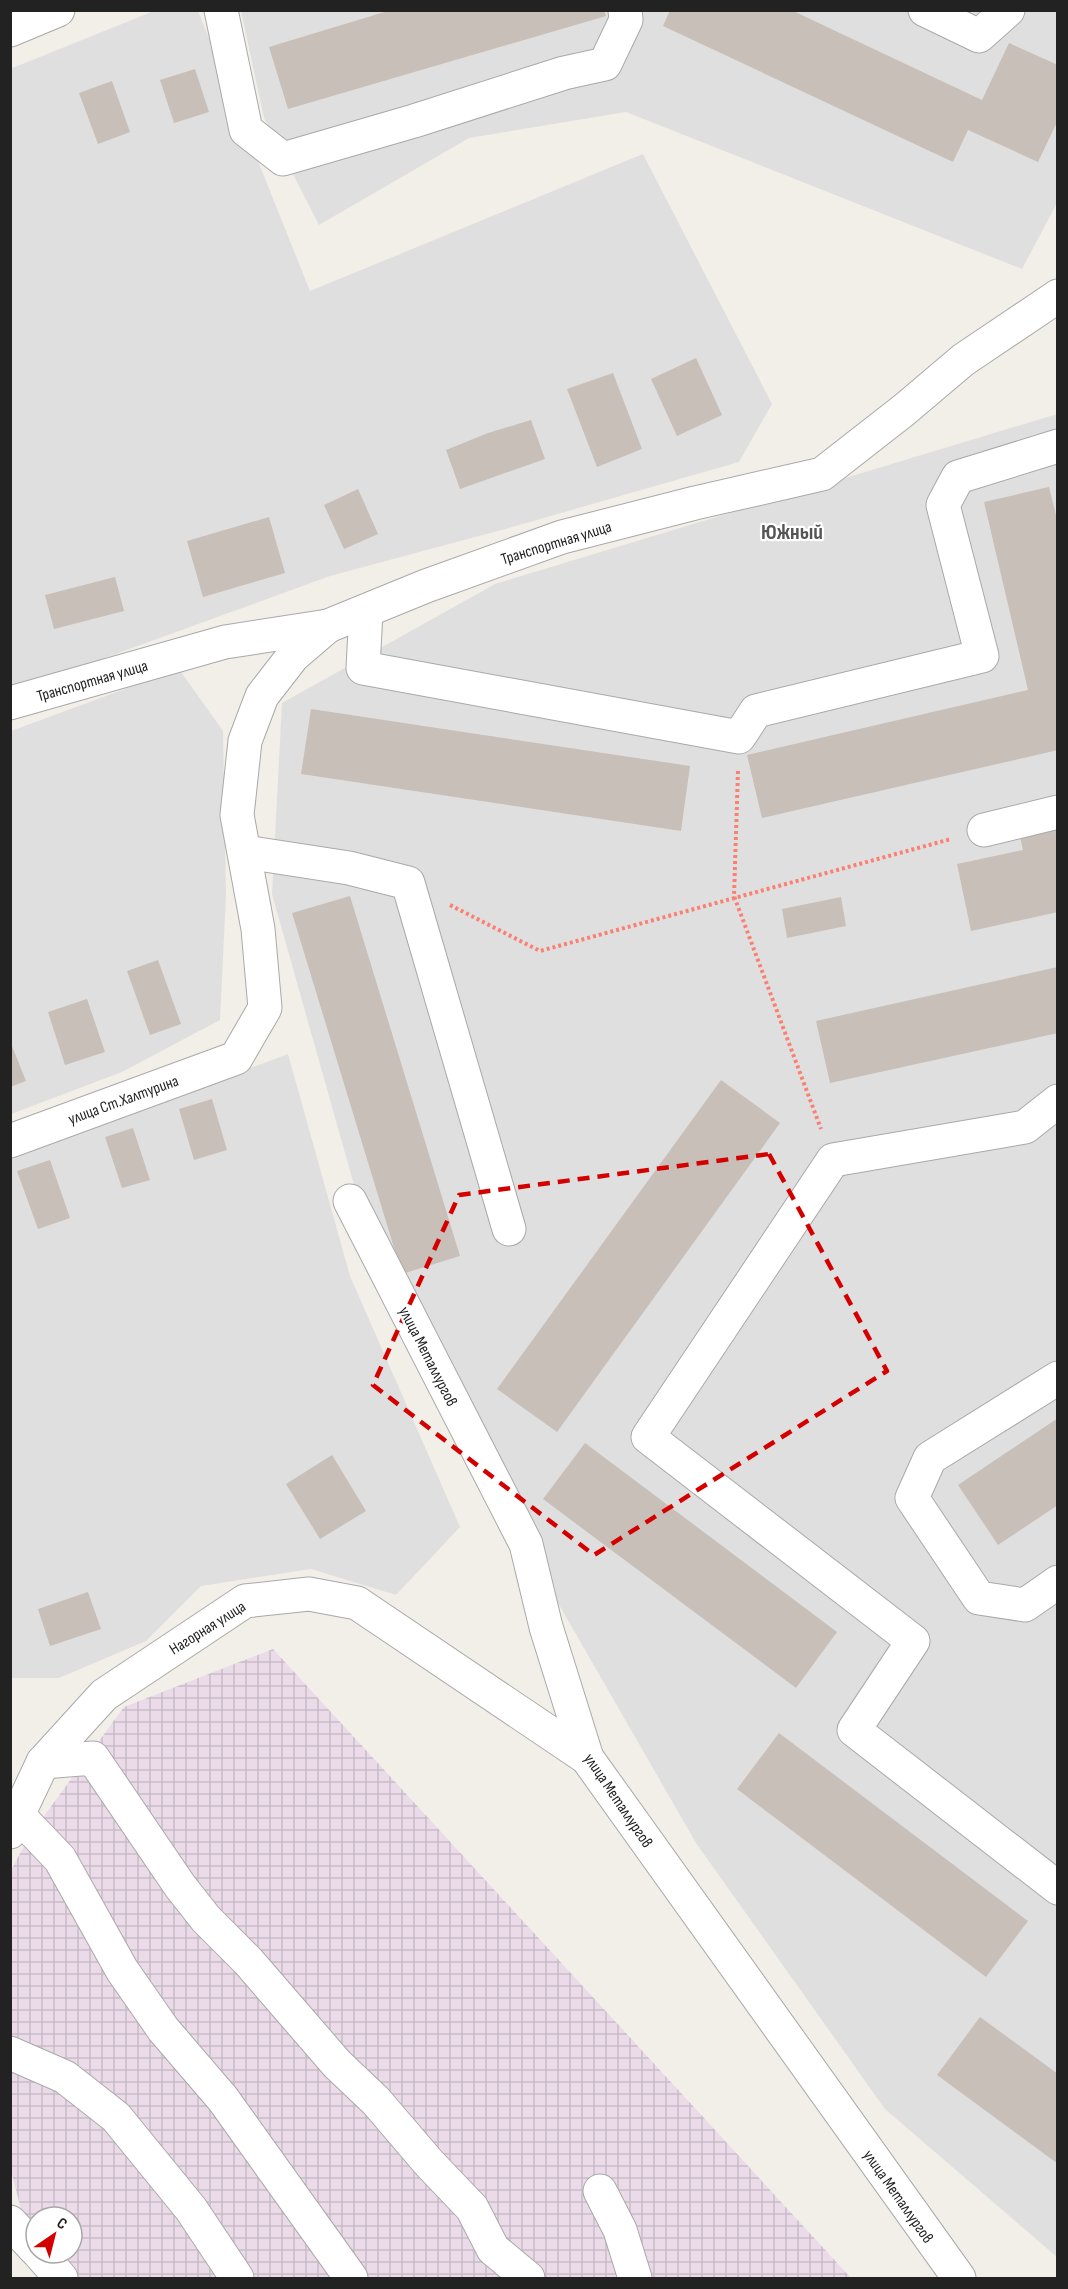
<svg xmlns="http://www.w3.org/2000/svg" width="1068" height="2289" viewBox="0 0 1068 2289" font-family="'Sofia Sans Condensed',sans-serif">
  <style>
    .residential { fill: #e0dfdf }
    .industrial { fill: url(#industrial-grid); fill-rule: evenodd }
    .building { fill: #c7bfb8 }
    .lines { fill: none; stroke-linecap: round; stroke-linejoin: round }
    .minor-casing { stroke: #a9a9a9; stroke-width: 35 }
    .path { stroke: #fa8072; stroke-width: 4; stroke-dasharray: 3 3; stroke-linecap: butt }
    .minor { stroke: #fff; stroke-width: 33 }
    .marked { fill: none; stroke: #d40000; stroke-width: 4.5; stroke-dasharray: 12 8; stroke-linejoin: round }
    .labels { text-anchor: middle; stroke-width: 4.5; stroke-linejoin: round; paint-order: stroke }
    .street-label { font-size: 16px; fill: #222; stroke: #fff }
    .district-label { font-size: 22px; font-weight: bold; fill: #555; stroke: #fff }
  </style>
  <defs>
    <pattern id="industrial-grid" width="8" height="8" patternUnits="userSpaceOnUse" patternTransform="scale(1.5)"><rect width="8" height="8" fill="#ebdbe8"/><path d="M0 4h8M4 0v8" fill="none" stroke="#c9bcc7"/></pattern>
  </defs>
  <rect width="100%" height="100%" fill="#f2efe9"/>
  <g class="residential">
    <path d="M154 11H198L310 291 643 154 772 404 739 462 505 529 330 576 11 692 10 69Z"/>
    <path d="M241 11H1057V203L1022 269 626 112 469 138 319 225 264 118Z"/>
    <path d="M1057 414V2257L885 2109 696 1843 389 1309 272 894 282 703 495 584Z"/>
    <path d="M179 669 223 731 226 895 220 1020 122 1072 11 1114V731Z"/>
    <path d="M288 1054 350 1276 460 1527 396 1595 311 1569 201 1586 146 1641 59 1678H11V1157Z"/>
  </g>
  <path class="industrial" d="M273 1649 851 2278H39L11 2171 10 1872 30 1835 124 1707ZM36 2217H72V2253H36Z"/>
  <g class="building">
    <path d="M391 10H604L606 16 288 109 269 47Z"/>
    <path d="M670 10H791L982 100 1009 43 1058 65V120L1038 162 968 130 953 162 663 26Z"/>
    <path d="M195 69 209 112 174 123 160 80Z"/>
    <path d="M112 81 130 132 98 144 79 93Z"/>
    <path d="M696 358 722 415 677 436 651 379Z"/>
    <path d="M613 373 642 449 597 467 567 389Z"/>
    <path d="M531 420 545 459 460 489 446 450 488 433Z"/>
    <path d="M1049 487 1058 523V750L762 818 747 755 1028 690 984 502Z"/>
    <path d="M358 489 378 534 344 549 324 505Z"/>
    <path d="M269 517 285 573 203 597 187 541Z"/>
    <path d="M115 577 124 611 54 629 45 595Z"/>
    <path d="M311 709 690 766 681 831 301 774Z"/>
    <path d="M1058 824V912L971 931 957 864 1023 850 1019 832Z"/>
    <path d="M350 896 460 1256 402 1274 292 913Z"/>
    <path d="M841 897 846 926 787 938 782 909Z"/>
    <path d="M158 960 181 1024 150 1035 127 971Z"/>
    <path d="M1058 967V1033L830 1083 816 1021Z"/>
    <path d="M87 999 105 1052 65 1065 48 1012Z"/>
    <path d="M10 1041 26 1081 10 1087Z"/>
    <path d="M721 1080 780 1123 557 1432 497 1389Z"/>
    <path d="M212 1099 227 1150 194 1160 179 1109Z"/>
    <path d="M133 1128 150 1180 122 1188 105 1137Z"/>
    <path d="M50 1160 70 1218 38 1229 17 1171Z"/>
    <path d="M1058 1418V1505L998 1545 958 1485Z"/>
    <path d="M585 1443 837 1632 796 1688 543 1499Z"/>
    <path d="M332 1455 366 1511 320 1539 286 1484Z"/>
    <path d="M88 1592 101 1629 50 1646 38 1609Z"/>
    <path d="M779 1733 1028 1921 986 1977 737 1789Z"/>
    <path d="M980 2017 1058 2074V2164L937 2075Z"/>
  </g>
  <g class="lines">
    <g class="minor-casing">
      <g id="minor">
        <path d="M221 10 246 130 283 159 414 121 564 73 605 64 626 20 625 10"/>
        <path d="M925 10 979 36 1008 10"/>
        <path d="M10 30 58 10"/>
        <path d="M366 611 363 668 739 737 756 711 982 656 943 505 958 477 1058 446"/>
        <path d="M10 703 225 642 328 626 426 586 562 537 695 503 822 474 904 410 963 360 1058 296"/>
        <path d="M984 830 1058 812"/>
        <path d="M245 852 349 868 408 883 509 1229"/>
        <path d="M1058 1101 1025 1127 833 1160 648 1437 913 1641 854 1730 1058 1888"/>
        <path d="M10 1141 236 1058 265 1008 258 929 237 815 245 741 262 696 293 656 328 626"/>
        <path d="M350 1201 526 1544 546 1627 587 1758 959 2278"/>
        <path d="M1058 1378 930 1458 912 1498 979 1598 1025 1605 1058 1582"/>
        <path d="M43 1762 93 1758 180 1886 206 1919 248 1961 337 2064 376 2101 429 2163 472 2208 493 2249 528 2278"/>
        <path d="M19 1816 60 1859 122 1970 163 2029 223 2099 351 2278"/>
        <path d="M10 1832 43 1762 104 1695 245 1601 309 1594 357 1603 587 1758"/>
        <path d="M10 2053 65 2077 116 2117 191 2209 237 2278"/>
        <path d="M600 2191 620 2230 635 2278"/>
        <path d="M10 2222 36 2250"/>
        <path d="M39 2253 61 2278"/>
      </g>
    </g>
    <g class="path">
      <path d="M738 771 734 896 821 1129"/>
      <path d="M450 905 540 951 951 839"/>
    </g>
    <use href="#minor" class="minor"/>
  </g>
  <path class="marked" d="M769 1154 887 1371 594 1555 373 1385 459 1195Z"/>
  <g class="labels">
    <g class="street-label">
      <text transform="translate(556 542) rotate(-17)" y="6">Транспортная улица</text>
      <text transform="translate(92 680) rotate(-16)" y="6">Транспортная улица</text>
      <text transform="translate(123 1099) rotate(-20)" y="6">улица Ст.Халтурина</text>
      <text transform="translate(429 1356) rotate(63)" y="6">улица Металлургов</text>
      <text transform="translate(207 1627) rotate(-32)" y="6">Нагорная улица</text>
      <text transform="translate(619 1800) rotate(56)" y="6">улица Металлургов</text>
      <text transform="translate(899 2196) rotate(55)" y="6">улица Металлургов</text>
    </g>
    <g class="district-label">
      <text x="792" y="539">Южный</text>
    </g>
  </g>
  <rect width="1068" height="2289" fill="none" stroke="#222222" stroke-width="24"/>
  <g transform="translate(54 2235) rotate(35)"><circle r="28" fill="#ffffff" stroke="#a7a7a7" stroke-width="1.5"/>
  <path d="M0-4.5L10 22L0 15L-10 22Z" fill="#d40000"/>
  <text y="-9" font-size="16" font-weight="bold" text-anchor="middle" fill="#222222">С</text>
  </g>
</svg>
